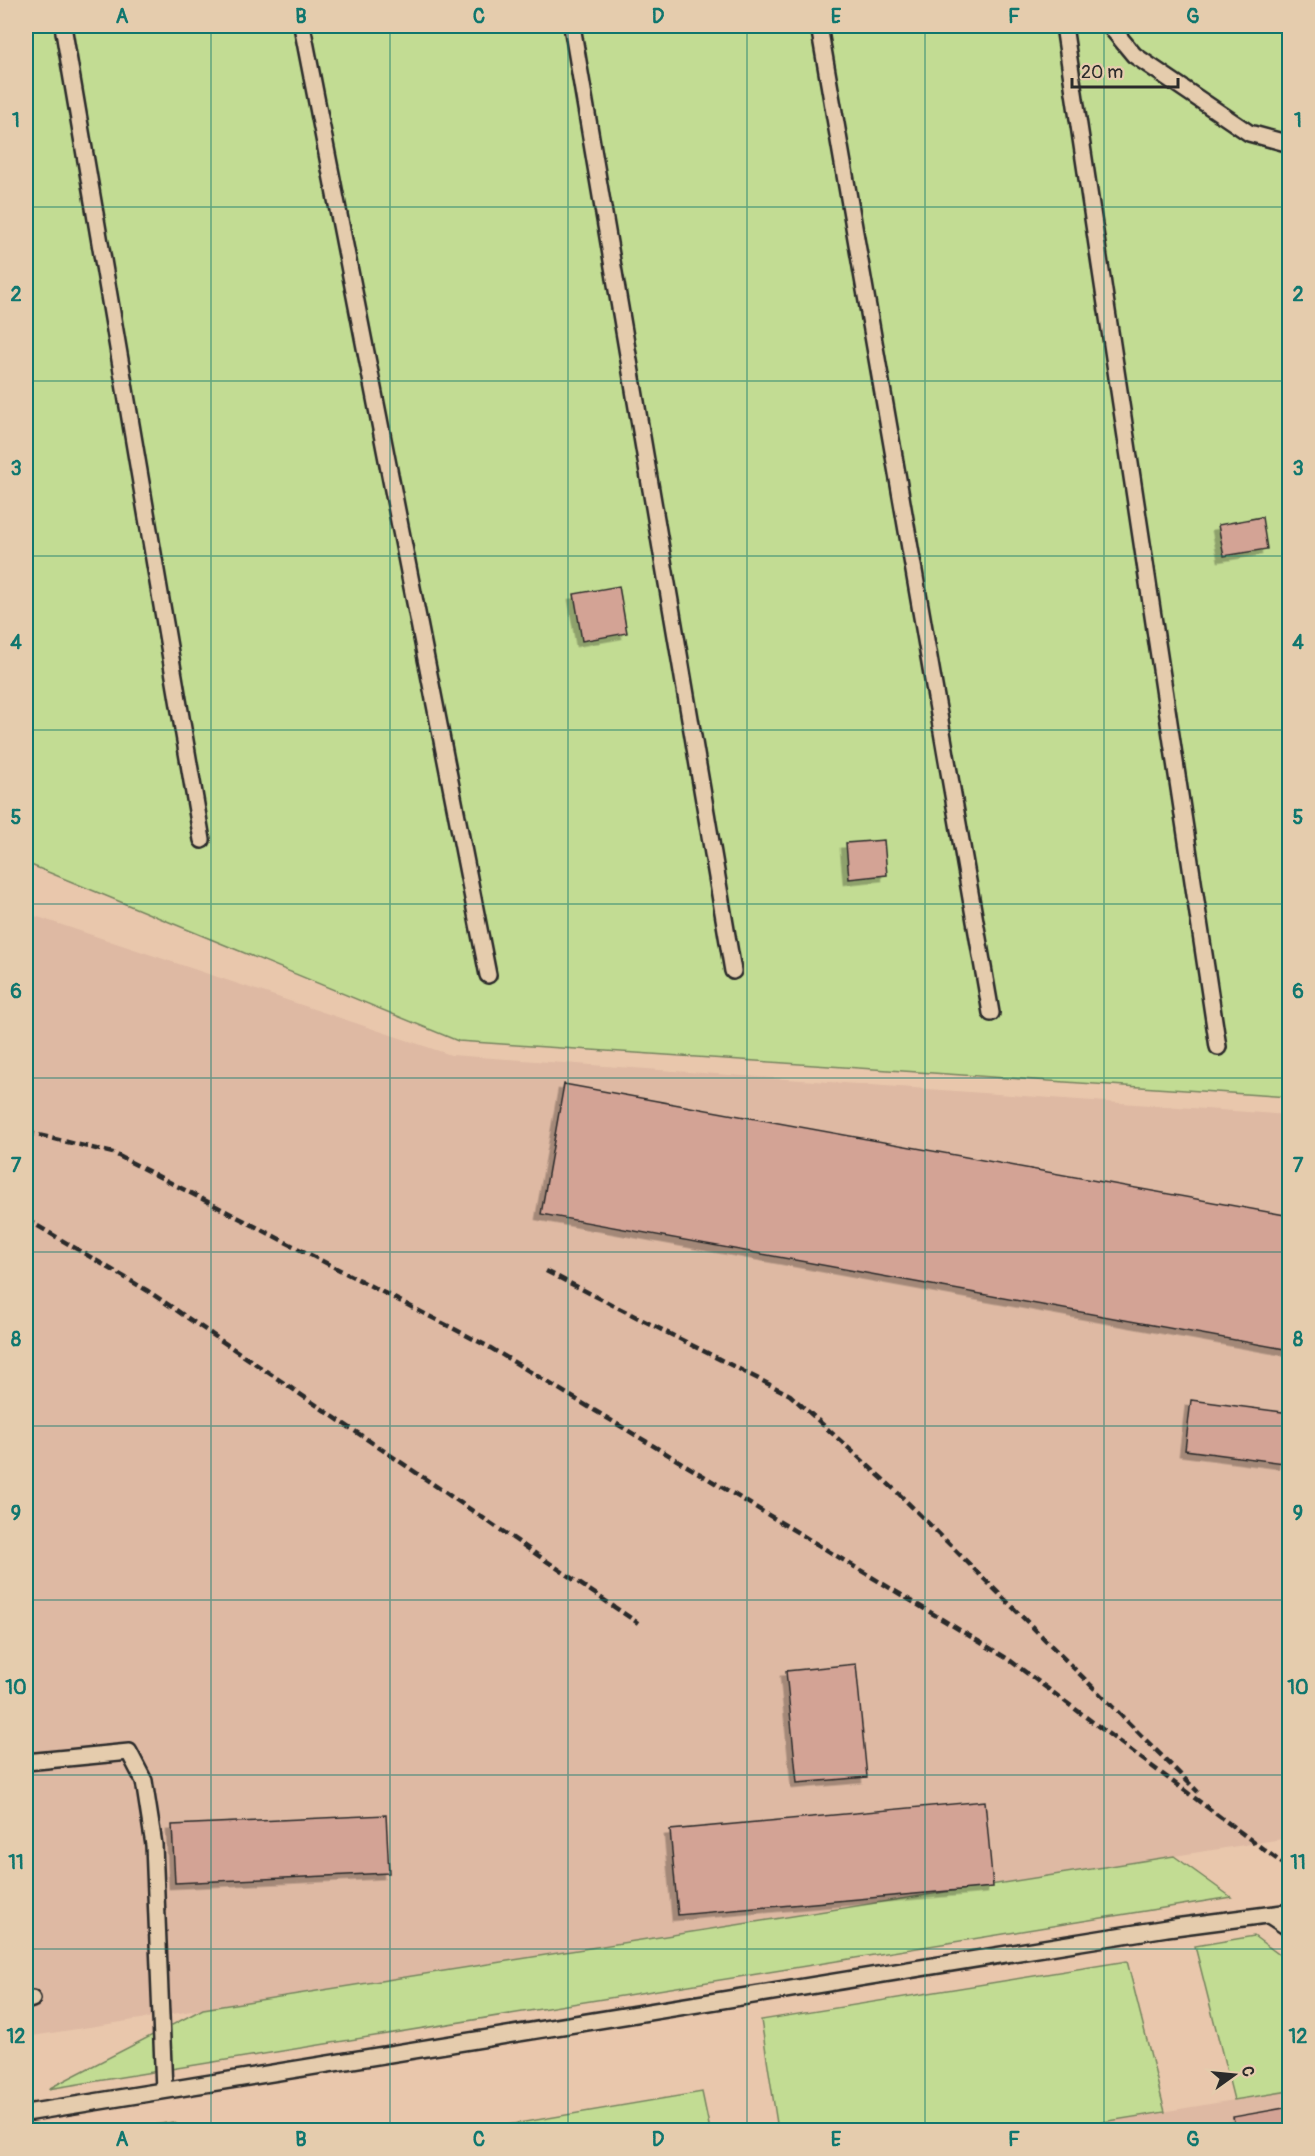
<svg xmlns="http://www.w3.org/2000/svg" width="1315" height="2156" viewBox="0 0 1315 2156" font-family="Pangolin,sans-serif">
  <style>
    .built { fill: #deb9a3 }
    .green { fill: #c2dc93; stroke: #76845f; stroke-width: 1.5 }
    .building { fill: #d3a395; stroke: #2b2b2b; stroke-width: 1.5; filter: url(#shadow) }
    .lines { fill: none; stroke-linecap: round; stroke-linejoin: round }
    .lane-casing { stroke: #2b2b2b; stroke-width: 20 }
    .lane { stroke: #e5ccad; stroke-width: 15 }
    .rail { stroke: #2b2b2b; stroke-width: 4.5; stroke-dasharray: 9 4.5; stroke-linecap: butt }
    .grid { fill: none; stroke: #0f766e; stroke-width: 1.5; stroke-opacity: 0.55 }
    .neatline { fill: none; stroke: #0f766e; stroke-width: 2 }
    .grid-label { font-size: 20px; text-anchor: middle; font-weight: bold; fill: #0f766e }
  </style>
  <defs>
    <filter id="shadow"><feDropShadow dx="-5.5" dy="5.5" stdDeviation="0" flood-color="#0004"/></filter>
  </defs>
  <rect width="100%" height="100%" fill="#e9c7ac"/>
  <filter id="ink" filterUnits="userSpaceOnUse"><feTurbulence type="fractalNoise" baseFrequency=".0167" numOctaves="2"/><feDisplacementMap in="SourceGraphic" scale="12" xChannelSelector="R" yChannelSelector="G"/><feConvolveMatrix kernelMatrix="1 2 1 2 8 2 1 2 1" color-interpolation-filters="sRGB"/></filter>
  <g filter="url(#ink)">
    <g class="built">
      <path d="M26 913 451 1055 1289 1115V1838L26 2037Z"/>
      <path d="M1289 2091V2130H1053L1234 2100Z"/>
    </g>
    <g class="green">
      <path d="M26 26H1289V1097L458 1041 26 863Z"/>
      <path d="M1174 1856 1231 1897 48 2089 203 2009Z"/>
      <path d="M1254 1936 1289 1962V2091L1234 2100 1195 1946Z"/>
      <path d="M1127 1961 1165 2112 1053 2130H778L761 2020Z"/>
      <path d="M702 2092 710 2130H477Z"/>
      <path d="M173 2122 186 2130H123Z"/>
    </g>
    <g class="building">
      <path d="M1262 517 1267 549 1224 556 1218 525Z"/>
      <path d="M619 586 627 633 582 641 574 594Z"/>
      <path d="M884 840 887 875 849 879 846 843Z"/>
      <path d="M564 1084 1290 1216V1350L541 1214Z"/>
      <path d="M1191 1400 1290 1413 1284 1463 1185 1450Z"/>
      <path d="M856 1664 867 1777 797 1783 786 1671Z"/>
      <path d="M985 1801 993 1887 678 1915 670 1830Z"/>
      <path d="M386 1815 389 1873 175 1883 172 1825Z"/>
      <path d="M1290 2107V2130H1236L1233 2117Z"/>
    </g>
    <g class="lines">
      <g class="lane-casing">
        <g id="lane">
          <path d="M63 26 202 840"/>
          <path d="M302 26 488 975"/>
          <path d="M572 26 733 971"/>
          <path d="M819 26 991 1013"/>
          <path d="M1064 26 1218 1047"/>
          <path d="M1110 26 1134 55 1249 133 1290 144"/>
          <path d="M26 1762 129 1752 144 1781 154 1845 164 2090"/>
          <path d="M1269 1915 1290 1929"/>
          <path d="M26 2001 32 1999"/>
          <path d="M26 2113 1167 1928 1290 1912"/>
        </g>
      </g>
      <use href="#lane" class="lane"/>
      <g class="rail">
        <path d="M26 1132 113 1153 489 1347 1008 1659 1290 1869"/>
        <path d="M26 1219 148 1291 638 1623"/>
        <path d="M546 1271 790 1395 896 1491 1198 1792"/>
      </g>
    </g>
  </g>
  <path class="grid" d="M211 26V2130M390 26V2130M568 26V2130M747 26V2130M925 26V2130M1104 26V2130M26 207H1290M26 381H1290M26 556H1290M26 730H1290M26 904H1290M26 1078H1290M26 1252H1290M26 1426H1290M26 1600H1290M26 1775H1290M26 1949H1290"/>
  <rect width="1315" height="2156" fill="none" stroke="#e5ccad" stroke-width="66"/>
  <g transform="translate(1234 2075) rotate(75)" stroke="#e5ccad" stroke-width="4.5" paint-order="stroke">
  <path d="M0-4.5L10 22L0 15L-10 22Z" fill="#2b2b2b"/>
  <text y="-9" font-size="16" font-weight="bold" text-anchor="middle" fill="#2b2b2b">С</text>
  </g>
  <path d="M1072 78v9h106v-9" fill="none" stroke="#2b2b2b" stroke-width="3"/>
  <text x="1081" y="78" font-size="18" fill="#2b2b2b" stroke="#e5ccad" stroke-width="4.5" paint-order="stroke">20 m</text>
  <rect x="33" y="33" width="1249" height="2090" class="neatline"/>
  <g class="grid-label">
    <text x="122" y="23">A</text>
    <text x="301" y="23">B</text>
    <text x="479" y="23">C</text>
    <text x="658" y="23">D</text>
    <text x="836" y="23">E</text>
    <text x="1014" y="23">F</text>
    <text x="1193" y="23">G</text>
    <text x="16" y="127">1</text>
    <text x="1298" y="127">1</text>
    <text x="16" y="301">2</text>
    <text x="1298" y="301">2</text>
    <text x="16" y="475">3</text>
    <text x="1298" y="475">3</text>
    <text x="16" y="649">4</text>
    <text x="1298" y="649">4</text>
    <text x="16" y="824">5</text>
    <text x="1298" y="824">5</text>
    <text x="16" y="998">6</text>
    <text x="1298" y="998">6</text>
    <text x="16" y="1172">7</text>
    <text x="1298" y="1172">7</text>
    <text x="16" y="1346">8</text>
    <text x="1298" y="1346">8</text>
    <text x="16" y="1520">9</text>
    <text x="1298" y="1520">9</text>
    <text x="16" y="1694">10</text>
    <text x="1298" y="1694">10</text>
    <text x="16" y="1869">11</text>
    <text x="1298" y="1869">11</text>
    <text x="16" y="2043">12</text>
    <text x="1298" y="2043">12</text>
    <text x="122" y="2146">A</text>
    <text x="301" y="2146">B</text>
    <text x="479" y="2146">C</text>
    <text x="658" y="2146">D</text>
    <text x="836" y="2146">E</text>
    <text x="1014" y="2146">F</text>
    <text x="1193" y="2146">G</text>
  </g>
</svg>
